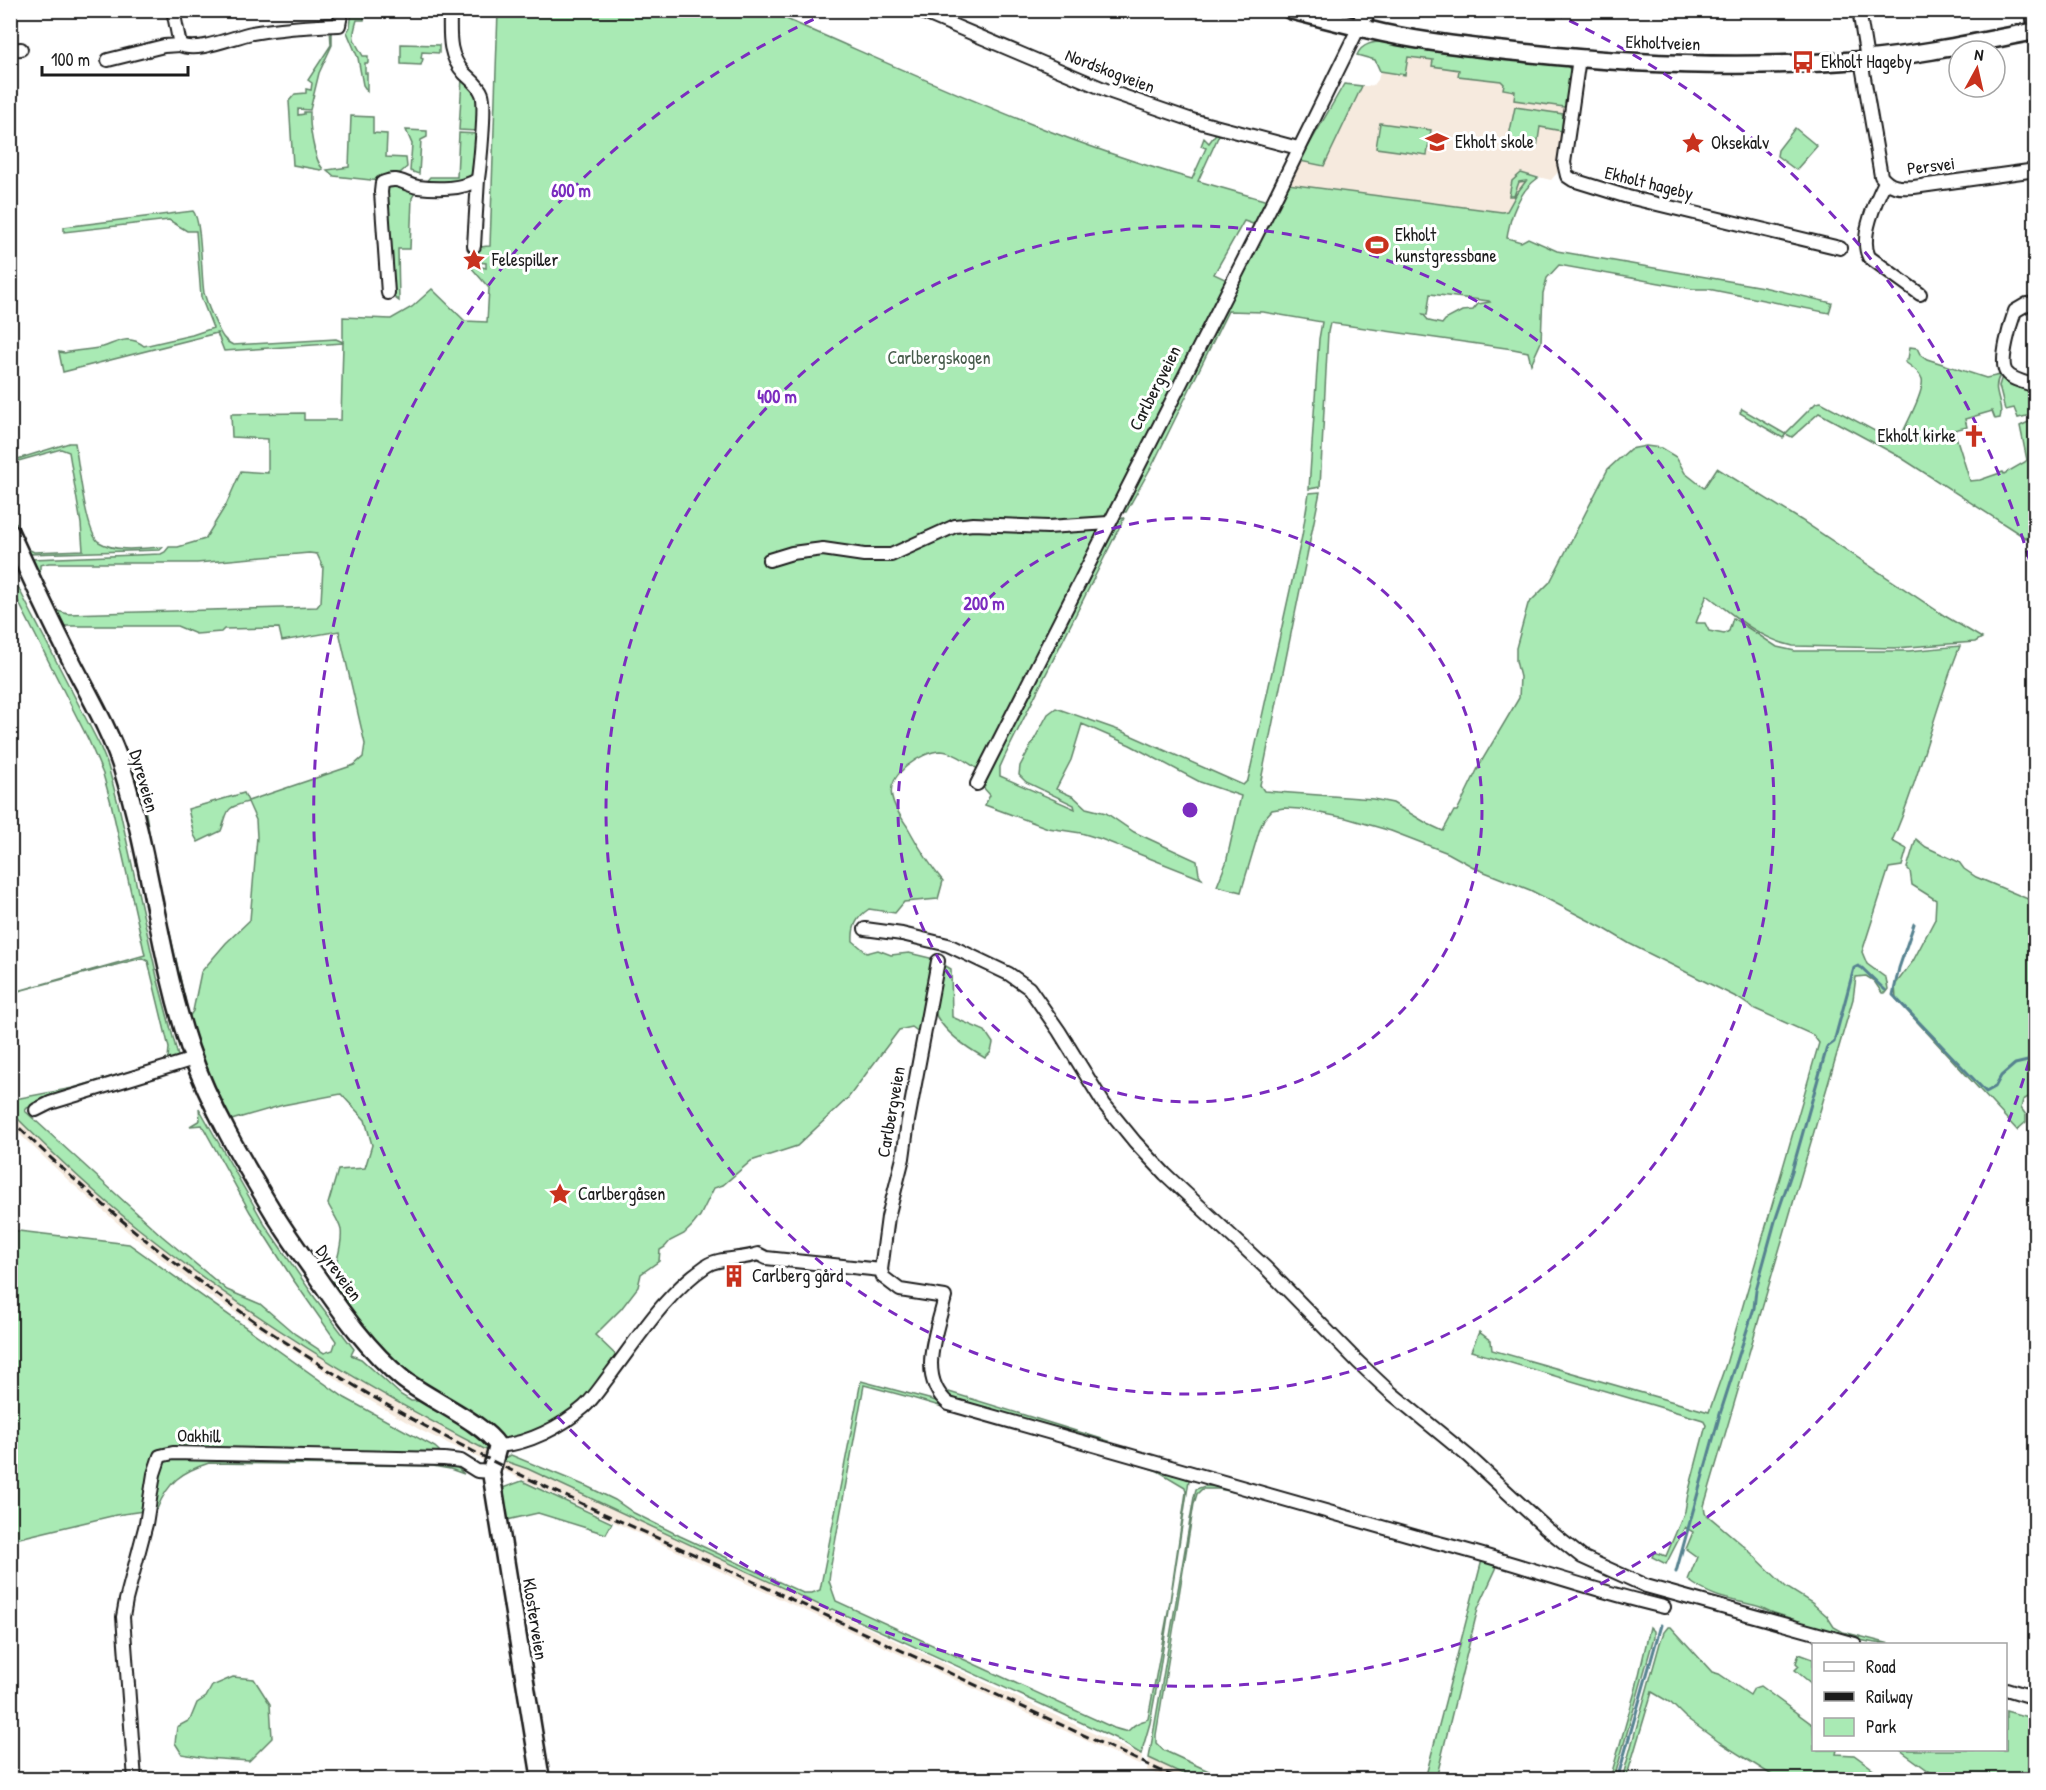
<svg xmlns="http://www.w3.org/2000/svg" width="2046" height="1790" viewBox="0 0 2046 1790" font-family="'Patrick Hand',sans-serif">
  <style>
    .built { fill: #f6eade }
    .green { fill: #a9eab4; stroke: #628368; stroke-width: 1.5; fill-rule: evenodd }
    .lines { fill: none; stroke-linecap: round; stroke-linejoin: round }
    .stream { stroke: #568290; stroke-width: 3 }
    .street-casing { stroke: #1c1c1c; stroke-width: 16 }
    .secondary-casing { stroke: #1c1c1c; stroke-width: 21 }
    .street { stroke: #fff; stroke-width: 12 }
    .secondary { stroke: #fff; stroke-width: 16 }
    .rail { stroke: #1c1c1c; stroke-width: 3; stroke-dasharray: 9 4.5; stroke-linecap: butt }
    .ring { fill: none; stroke: #7b2cbf; stroke-width: 3; stroke-dasharray: 10 8 }
    .labels { text-anchor: middle; stroke-width: 6; stroke-linejoin: round; paint-order: stroke }
    .street-label { font-size: 18px; fill: #1c1c1c; stroke: #fff }
    .poi-label { font-size: 18px; fill: #1c1c1c; stroke: #fff; text-anchor: start }
    .park-label { font-size: 18px; fill: #465a4a; stroke: #fff }
    .centre { fill: #7b2cbf; stroke: #fff; stroke-width: 3 }
    .ring-label { font-size: 18px; text-anchor: middle; font-weight: bold; fill: #7b2cbf; stroke: #fff; stroke-width: 6; stroke-linejoin: round; paint-order: stroke }
  </style>
  <rect width="100%" height="100%" fill="#fff"/>
  <filter id="ink" filterUnits="userSpaceOnUse"><feTurbulence type="fractalNoise" baseFrequency=".0167" numOctaves="2"/><feDisplacementMap in="SourceGraphic" scale="12" xChannelSelector="R" yChannelSelector="G"/><feConvolveMatrix kernelMatrix="1 2 1 2 8 2 1 2 1" color-interpolation-filters="sRGB"/></filter>
  <g filter="url(#ink)">
    <g class="built">
      <path d="M1378 42 1570 68 1574 76 1559 171 1551 180 1530 175 1517 193 1507 212H1502L1287 184 1344 84 1367 86 1373 85 1378 80 1380 71 1375 60 1357 55 1361 48 1371 43Z"/>
      <path d="M10 1112 86 1183 138 1228 202 1276 288 1337 355 1378 441 1427 492 1453 489 1463 422 1431 362 1396 201 1290 129 1233 68 1180 11 1126Z"/>
      <path d="M502 1460 528 1469 601 1503 1142 1756 1141 1766 521 1479 497 1467Z"/>
      <path d="M1149 1758 1194 1779H1169L1147 1770Z"/>
    </g>
    <g class="green">
      <path d="M352 11H369V15H364V20H357C351 40 353 38 363 56H368V63H365V73H367V91L363 85 358 58 347 32 350 27Z"/>
      <path d="M498 11H779L777 15C914 74 1049 139 1192 179L1206 148 1201 146 1204 138 1209 143 1217 132 1223 133 1222 135H1219L1198 181 1271 202 1256 225 1244 221 1214 274 1227 280 979 770C968 763 955 752 941 751 922 751 886 775 892 797 894 808 901 817 907 826 918 846 928 863 943 881L938 899 904 902 895 913 869 909C857 917 852 926 853 941L867 953 878 950 891 955 909 953 934 959 951 969 952 1017 985 1031 993 1043 991 1052 985 1058C969 1049 947 1034 937 1017 935 1013 935 1008 935 1003L927 1001 925 1019 919 1032 912 1027 899 1030 848 1098 797 1146 751 1161 723 1185 714 1188 700 1216 692 1226 684 1234 670 1241 665 1247 660 1250 659 1261 641 1274 638 1287 621 1309 595 1335 619 1358C608 1373 598 1390 584 1403 570 1417 525 1444 505 1440L401 1372 368 1337 335 1293C328 1273 344 1251 341 1230 339 1221 332 1212 328 1204L338 1170 365 1168 372 1145 365 1120 341 1094 283 1105 228 1121 197 1053 184 1012 143 830 128 773 129 770 133 769 146 814 154 863 189 1017 193 1011 201 972 226 943 250 920 257 837 256 820 248 802C223 808 229 811 221 831L198 842 194 835 188 809 244 793 248 801 354 765 363 757 365 744 339 631 282 641 279 628 224 629 221 632 196 634 177 626H63L105 716 59 629 29 562 32 559 161 554 165 552 169 547H178L205 539 226 505 241 471 268 473V439L232 437 231 414 304 413V420H341L343 343 224 351 217 333 63 372 59 352 64 353C76 350 90 350 103 347 118 342 129 334 144 346L192 335 213 328 201 297 196 231H187L169 220 64 232V227L193 211C202 220 201 277 204 293 207 304 211 314 216 324 220 332 223 341 233 345L336 339 343 342V317L391 319 412 307 432 289 465 321 487 322 489 288 470 266V264L486 268V263L470 261C474 249 479 246 490 246ZM309 553 317 554 323 567 321 602 317 607 68 614 54 610 40 574V565L49 563H197Z"/>
      <path d="M330 28H332V45L319 73 310 110 298 109V115L304 114V112H310C309 125 314 160 323 169L321 170 293 165 289 101 295 94 306 93V89L311 90 312 83 308 80 331 45Z"/>
      <path d="M1386 41 1478 56 1567 66 1573 72 1569 104 1564 107 1514 100 1515 91 1503 89 1504 84 1501 81 1458 76 1459 70 1432 66 1433 60 1408 57 1405 75 1380 71 1375 60 1357 55C1362 43 1374 42 1386 41Z"/>
      <path d="M401 44 439 45V53L422 52 421 58 423 59 421 65 401 64Z"/>
      <path d="M462 78 477 95V131L459 130Z"/>
      <path d="M1344 84 1362 86 1324 166 1300 161Z"/>
      <path d="M1515 107 1563 114 1562 131 1540 127 1537 147 1510 143V131Z"/>
      <path d="M351 116 373 117V133L387 134 386 157 406 158 407 167 400 173H394L380 181 334 176 327 170 349 167Z"/>
      <path d="M1380 123 1431 130 1427 155 1376 148Z"/>
      <path d="M1795 128 1817 146 1796 170 1777 156 1778 150Z"/>
      <path d="M406 130 427 131V137L421 140 419 174 410 171 412 144Z"/>
      <path d="M459 133 477 134 471 178 468 181 424 184 430 177H457Z"/>
      <path d="M1521 173 1538 178C1519 191 1510 216 1507 238L1521 242 1528 238 1557 251 1763 287 1832 303 1829 313 1708 289H1693L1559 265 1547 278 1543 293 1541 342 1531 364 1528 352 1513 349 1330 323 1328 332 1320 487 1309 489 1319 339 1322 322 1263 312 1228 311 1154 462 1126 512H1119L1288 184 1502 212 1507 211 1517 193 1526 181 1519 182 1514 196H1509L1512 181ZM1430 294 1489 301 1490 302 1478 304 1473 310 1462 311 1445 320 1442 324 1429 321 1423 314 1427 315Z"/>
      <path d="M391 185 417 189 412 198 410 249H398L399 301 391 295 384 197 388 187Z"/>
      <path d="M1910 347 1917 348 1920 354 1927 359 1986 378 2000 375C1990 392 2005 404 2000 418L1995 419 1992 411 1989 412 1965 419 1967 427 1954 430 1970 481 1980 480 2003 472 2004 474 2025 462 2027 460 2020 426 2035 419V544L1900 457 1819 413 1792 437 1786 434 1783 438 1740 413 1742 409 1785 434 1816 403 1821 402 1895 442 1900 439C1905 426 1925 391 1922 379 1920 372 1911 366 1905 362L1908 359Z"/>
      <path d="M2002 376 2035 389V414L2018 418 2014 408 2005 410 1999 386Z"/>
      <path d="M69 443H75C78 460 86 535 99 542 117 553 143 548 163 547L160 550 29 554C18 545 11 524 10 510L28 549 34 552 83 550 81 524 69 452 61 449 11 463V461Z"/>
      <path d="M1646 446 1661 448 1676 457 1685 473 1704 488 1717 468 1801 520 1945 616 1982 638 1975 642 1895 648 1793 646C1760 639 1733 615 1707 595L1696 623H1705L1709 631 1724 634 1729 631 1733 618 1777 647 1795 651H1909L1960 646C1934 710 1920 778 1892 841L1907 849 1902 866 1889 868 1862 952 1867 964 1886 978 1888 989 1885 993H1882L1874 981 1866 976 1856 977 1853 999 1838 1050 1704 1506 1705 1513 1745 1547 1786 1587 1812 1603 1827 1616 1834 1627 1843 1632 1890 1644C1856 1644 1807 1623 1774 1613 1768 1611 1762 1607 1757 1606 1729 1599 1712 1598 1688 1580L1697 1557 1686 1549 1693 1532 1685 1527 1666 1564 1652 1557 1654 1552 1666 1556 1685 1511 1688 1494 1706 1425 1703 1420 1471 1351 1479 1332 1491 1341 1492 1350 1709 1412 1726 1364 1819 1043 1813 1035 1753 1008 1738 998 1630 944 1605 929 1530 890 1477 869 1448 853 1391 831 1346 818 1299 809 1284 808 1272 810 1264 819 1260 828 1241 892 1217 886 1226 863 1241 796 1200 782 1130 745 1082 724 1071 760 1056 789 1074 797 1086 808 1106 813 1134 832 1197 861 1199 874 1202 879 1101 839 1081 833 1048 828 985 805 990 795 981 785 1117 519 1124 518 1005 756 1000 767V776L1075 809 1074 805 1026 782 1019 775 1020 766 1048 714 1056 708 1121 731 1243 785 1248 780 1302 536 1309 493 1320 492 1260 785 1264 791 1373 799 1393 803 1428 824 1443 831 1454 811H1457L1481 762 1519 698 1520 677 1516 661V648L1528 604 1550 582 1608 469 1630 449Z"/>
      <path d="M17 585 100 746 108 766 120 811 157 977 178 1056 176 1059 38 1103 27 1108 25 1111 162 1236 227 1290 260 1304 295 1334 324 1353 333 1350 336 1341 292 1278 250 1212 202 1125 190 1126 200 1120 199 1108 265 1225 315 1298 354 1349 351 1355 361 1359 401 1395 411 1401H426L480 1432 492 1453C368 1390 249 1316 139 1229 94 1193 52 1153 11 1112L10 1095 15 1099 73 1088 165 1061 168 1058 169 1048 148 961 142 958 11 993 145 955 111 803 103 774 89 741 11 587Z"/>
      <path d="M1916 839 1926 847 1959 862 1964 869 1976 877 2035 902V1097L2030 1096 2023 1100 2021 1108 2026 1115V1122L2017 1130 1896 999 1895 985 1913 961 1935 919 1936 900 1912 885 1910 871 1907 868Z"/>
      <path d="M10 1230 129 1244 345 1398 435 1447 464 1474 450 1469 433 1466 209 1463C181 1472 168 1482 157 1509L116 1515 11 1540Z"/>
      <path d="M861 1381 940 1402 1161 1468 1173 1475H1179L1189 1480 1159 1674 1150 1723 1141 1754 1115 1738 832 1609 830 1610 528 1469 502 1460 511 1455 586 1486 615 1500 634 1513 680 1536 803 1593H812L820 1590ZM864 1385 909 1397 1140 1465 1158 1471 1185 1487 1186 1492 1170 1601 1148 1719C1145 1721 1141 1721 1138 1723 1125 1729 1135 1735 1114 1728L836 1601 829 1581 831 1565Z"/>
      <path d="M949 1392 972 1399 1109 1441 1107 1443 951 1400 945 1393Z"/>
      <path d="M522 1481 612 1523 606 1534 538 1513 507 1520 500 1489Z"/>
      <path d="M1205 1486 1223 1487 1497 1562 1496 1569 1478 1608 1436 1779H1425L1482 1560 1251 1495 1218 1489H1202L1197 1494 1194 1504 1156 1735V1743L1163 1750 1226 1779H1194L1149 1758 1194 1497 1196 1489Z"/>
      <path d="M1650 1627 1654 1631V1637L1614 1779H1610L1636 1688Z"/>
      <path d="M1668 1627H1671L1712 1672 1719 1674 1750 1695 1754 1688 1760 1686 1813 1725 1814 1750H1837L1836 1754 1854 1755 1887 1779H1778L1719 1742 1685 1717 1671 1703 1652 1692 1626 1779H1622L1660 1643 1664 1632Z"/>
      <path d="M1799 1654 1813 1659V1685L1795 1670 1799 1666 1796 1663Z"/>
      <path d="M233 1677 254 1679 270 1704 272 1738 249 1761 206 1758 182 1754 175 1743 177 1727 190 1720 197 1703 206 1697 212 1686Z"/>
      <path d="M2006 1711 2035 1719V1779H1940L1900 1750H2006Z"/>
    </g>
    <g class="lines">
      <g class="stream">
        <path d="M1914 924 1899 968 1893 995 1986 1092 1995 1087 2001 1076 2015 1064 2036 1059"/>
        <path d="M1676 1572 1720 1414 1754 1308 1756 1290 1775 1221 1792 1171 1827 1047 1834 1042 1854 968 1858 966 1862 968 1885 990"/>
        <path d="M1617 1780 1661 1625"/>
      </g>
      <g class="street-casing">
        <g id="street">
          <path d="M917 10 1111 92 1192 120 1298 148"/>
          <path d="M1859 10 1867 59"/>
          <path d="M180 45C198 53 232 37 252 33 281 28 310 26 339 25L342 10"/>
          <path d="M10 50 21 49"/>
          <path d="M1579 58 1564 163 1567 176 1573 180 1628 197 1840 248"/>
          <path d="M108 60 164 46 180 45 173 10"/>
          <path d="M1861 60 1881 176C1890 188 1900 188 1914 187L2036 170"/>
          <path d="M1885 182C1876 200 1859 238 1869 257L1920 294"/>
          <path d="M474 246 478 179"/>
          <path d="M388 293 381 192 382 183C399 175 404 185 418 187 435 189 464 190 478 179 480 165 486 105 482 94 479 85 470 79 464 73 447 54 450 34 450 10"/>
          <path d="M2036 303 2027 304 2015 311C2011 322 1999 362 2006 372 2011 380 2027 383 2036 386"/>
          <path d="M769 560 792 553 823 549 864 555H891L955 526 973 524 1048 527 1109 523"/>
          <path d="M977 784 1273 202 1359 27"/>
          <path d="M865 929 902 934 948 945 1009 974 1029 988 1059 1031 1104 1104 1135 1142 1165 1174 1266 1268 1358 1362 1390 1392 1468 1456 1546 1528 1582 1557 1646 1586 1855 1644"/>
          <path d="M938 961 908 1121 903 1158 888 1217 881 1270 883 1277 900 1290 945 1297C937 1332 916 1377 949 1404L1431 1541C1510 1560 1585 1589 1664 1607"/>
          <path d="M36 1110 50 1103 194 1059"/>
          <path d="M498 1446C528 1444 561 1427 584 1407 594 1398 602 1385 610 1375 639 1337 665 1294 706 1266 719 1257 742 1260 758 1254L766 1258 881 1270"/>
          <path d="M2006 1689 2036 1698"/>
          <path d="M135 1780 123 1617 126 1600 146 1524 154 1474 160 1456 173 1453 444 1459 461 1461 477 1471 491 1472"/>
        </g>
      </g>
      <g class="secondary-casing">
        <g id="secondary">
          <path d="M1290 10C1321 18 1352 26 1383 33 1429 43 1479 48 1526 53 1637 65 1749 69 1861 60 1920 55 1978 42 2036 31"/>
          <path d="M2034 10 2036 22"/>
          <path d="M1359 27 1367 10"/>
          <path d="M10 532C30 576 50 619 72 662 90 697 110 731 122 768 151 860 159 958 190 1049 210 1107 243 1162 275 1215 286 1233 299 1251 311 1268 338 1307 366 1349 403 1379 428 1399 483 1422 498 1446L491 1472 541 1780"/>
        </g>
      </g>
      <use href="#street" class="street"/>
      <use href="#secondary" class="secondary"/>
      <path class="rail" d="M10 1119C130 1237 266 1338 412 1419 517 1477 628 1524 737 1574 885 1643 1033 1712 1181 1780"/>
    </g>
  </g>
  <g class="ring">
    <circle cx="1190" cy="810" r="292"/>
    <circle cx="1190" cy="810" r="584"/>
    <path d="M2034 1044A876 876 0 1 1 827 13M1553 13A876 876 0 0 1 2034 576"/>
  </g>
  <defs>
    <g id="bus-bare" transform="scale(1.8)"><path d="M-5-6H5V4H4V6H2V4H-2V6H-4V4H-5ZM-3.5-4V0h7V-4ZM-3.5 1.2v1.5H-2V1.2ZM2 1.2v1.5H3.5V1.2Z" fill="#c8321e" stroke="#fff" stroke-width="2.5" paint-order="stroke"/></g>
    <g id="school-bare" transform="scale(1.8)"><path d="M0-5L7-2L0 1L-7-2ZM-4 1L0 2.5L4 1V4Q0 6-4 4Z" fill="#c8321e" stroke="#fff" stroke-width="2.5" paint-order="stroke"/></g>
    <g id="sight-bare" transform="scale(1.8)"><path d="M0-6L1.8-2.2L6-1.7L2.9 1.2L3.7 5.4L0 3.3L-3.7 5.4L-2.9 1.2L-6-1.7L-1.8-2.2Z" fill="#c8321e" stroke="#fff" stroke-width="2.5" paint-order="stroke"/></g>
    <g id="stadium-bare" transform="scale(1.8)"><path d="M0-5a6.5 5 0 1 0 0 10a6.5 5 0 1 0 0-10ZM-3.5-1.8h7v3.6h-7Z" fill="#c8321e" stroke="#fff" stroke-width="2.5" paint-order="stroke"/></g>
    <g id="church-bare" transform="scale(1.8)"><path d="M-1.2-6h2.4v3.5h3.3v2.4h-3.3V6h-2.4V-.1h-3.3v-2.4h3.3Z" fill="#c8321e" stroke="#fff" stroke-width="2.5" paint-order="stroke"/></g>
    <g id="building-bare" transform="scale(1.8)"><path d="M-4-6H4V6H1V3H-1V6H-4ZM-2.5-4.3h1.7v1.8h-1.7ZM.8-4.3h1.7v1.8H.8ZM-2.5-1h1.7V.8h-1.7ZM.8-1h1.7V.8H.8Z" fill="#c8321e" stroke="#fff" stroke-width="2.5" paint-order="stroke"/></g>
  </defs>
  <g fill-rule="evenodd">
    <use href="#bus-bare" x="1803" y="62"/>
    <use href="#school-bare" x="1437" y="142"/>
    <use href="#sight-bare" x="1693" y="143"/>
    <use href="#stadium-bare" x="1377" y="245"/>
    <use href="#sight-bare" x="474" y="260"/>
    <use href="#church-bare" x="1974" y="436"/>
    <use href="#sight-bare" x="560" y="1194"/>
    <use href="#building-bare" x="734" y="1276"/>
  </g>
  <g class="labels">
    <g class="street-label">
      <text transform="translate(1663 43) rotate(2)" y="6">Ekholtveien</text>
      <text transform="translate(1110 71) rotate(21)" y="6">Nordskogveien</text>
      <text transform="translate(1931 166) rotate(-7)" y="6">Persvei</text>
      <text transform="translate(1649 183) rotate(14)" y="6">Ekholt hageby</text>
      <text transform="translate(1155 388) rotate(-63)" y="6">Carlbergveien</text>
      <text transform="translate(144 781) rotate(74)" y="6">Dyreveien</text>
      <text transform="translate(891 1112) rotate(-80)" y="6">Carlbergveien</text>
      <text transform="translate(339 1273) rotate(54)" y="6">Dyreveien</text>
      <text transform="translate(199 1436) rotate(1)" y="6">Oakhill</text>
      <text transform="translate(535 1619) rotate(81)" y="6">Klosterveien</text>
    </g>
    <g class="poi-label">
      <text x="1821" y="68">Ekholt Hageby</text>
      <text x="1455" y="148">Ekholt skole</text>
      <text x="1711" y="149">Oksekalv</text>
      <text x="1395" y="241">Ekholt<tspan x="1395" dy="21">kunstgressbane</tspan></text>
      <text x="492" y="266">Felespiller</text>
      <text x="1956" y="442" text-anchor="end">Ekholt kirke</text>
      <text x="578" y="1200">Carlbergåsen</text>
      <text x="752" y="1282">Carlberg gård</text>
    </g>
    <g class="park-label">
      <text x="939" y="364">Carlbergskogen</text>
    </g>
  </g>
  <circle cx="1190" cy="810" r="9" class="centre"/>
  <g class="ring-label">
    <text x="571" y="197">600 m</text>
    <text x="777" y="403">400 m</text>
    <text x="984" y="610">200 m</text>
  </g>
  <rect width="2046" height="1790" fill="none" stroke="#fff" stroke-width="36"/>
  <rect x="18" y="18" width="2010" height="1754" fill="none" stroke="#1c1c1c" stroke-width="2" filter="url(#ink)"/>
  <rect x="1812" y="1643" width="195" height="108" fill="#ffffff" stroke="#a4a4a4" stroke-width="1.5"/>
  <rect x="1824" y="1662" width="30" height="9" fill="#ffffff" stroke="#a4a4a4" stroke-width="1.5"/>
  <text x="1866" y="1673" font-size="18" fill="#1c1c1c">Road</text>
  <rect x="1824" y="1692" width="30" height="9" fill="#1c1c1c" stroke="#a4a4a4" stroke-width="1.5"/>
  <text x="1866" y="1703" font-size="18" fill="#1c1c1c">Railway</text>
  <rect x="1824" y="1718" width="30" height="18" fill="#a9eab4" stroke="#a4a4a4" stroke-width="1.5"/>
  <text x="1866" y="1733" font-size="18" fill="#1c1c1c">Park</text>
  <g transform="translate(1977 69) rotate(8)"><circle r="28" fill="#ffffff" stroke="#a4a4a4" stroke-width="1.5"/>
  <path d="M0-4.5L10 22L0 15L-10 22Z" fill="#c8321e"/>
  <text y="-9" font-size="16" font-weight="bold" text-anchor="middle" fill="#1c1c1c">N</text>
  </g>
  <path d="M42 66v9h146v-9" fill="none" stroke="#1c1c1c" stroke-width="3"/>
  <text x="51" y="66" font-size="18" fill="#1c1c1c" stroke="#ffffff" stroke-width="4.5" paint-order="stroke">100 m</text>
</svg>
